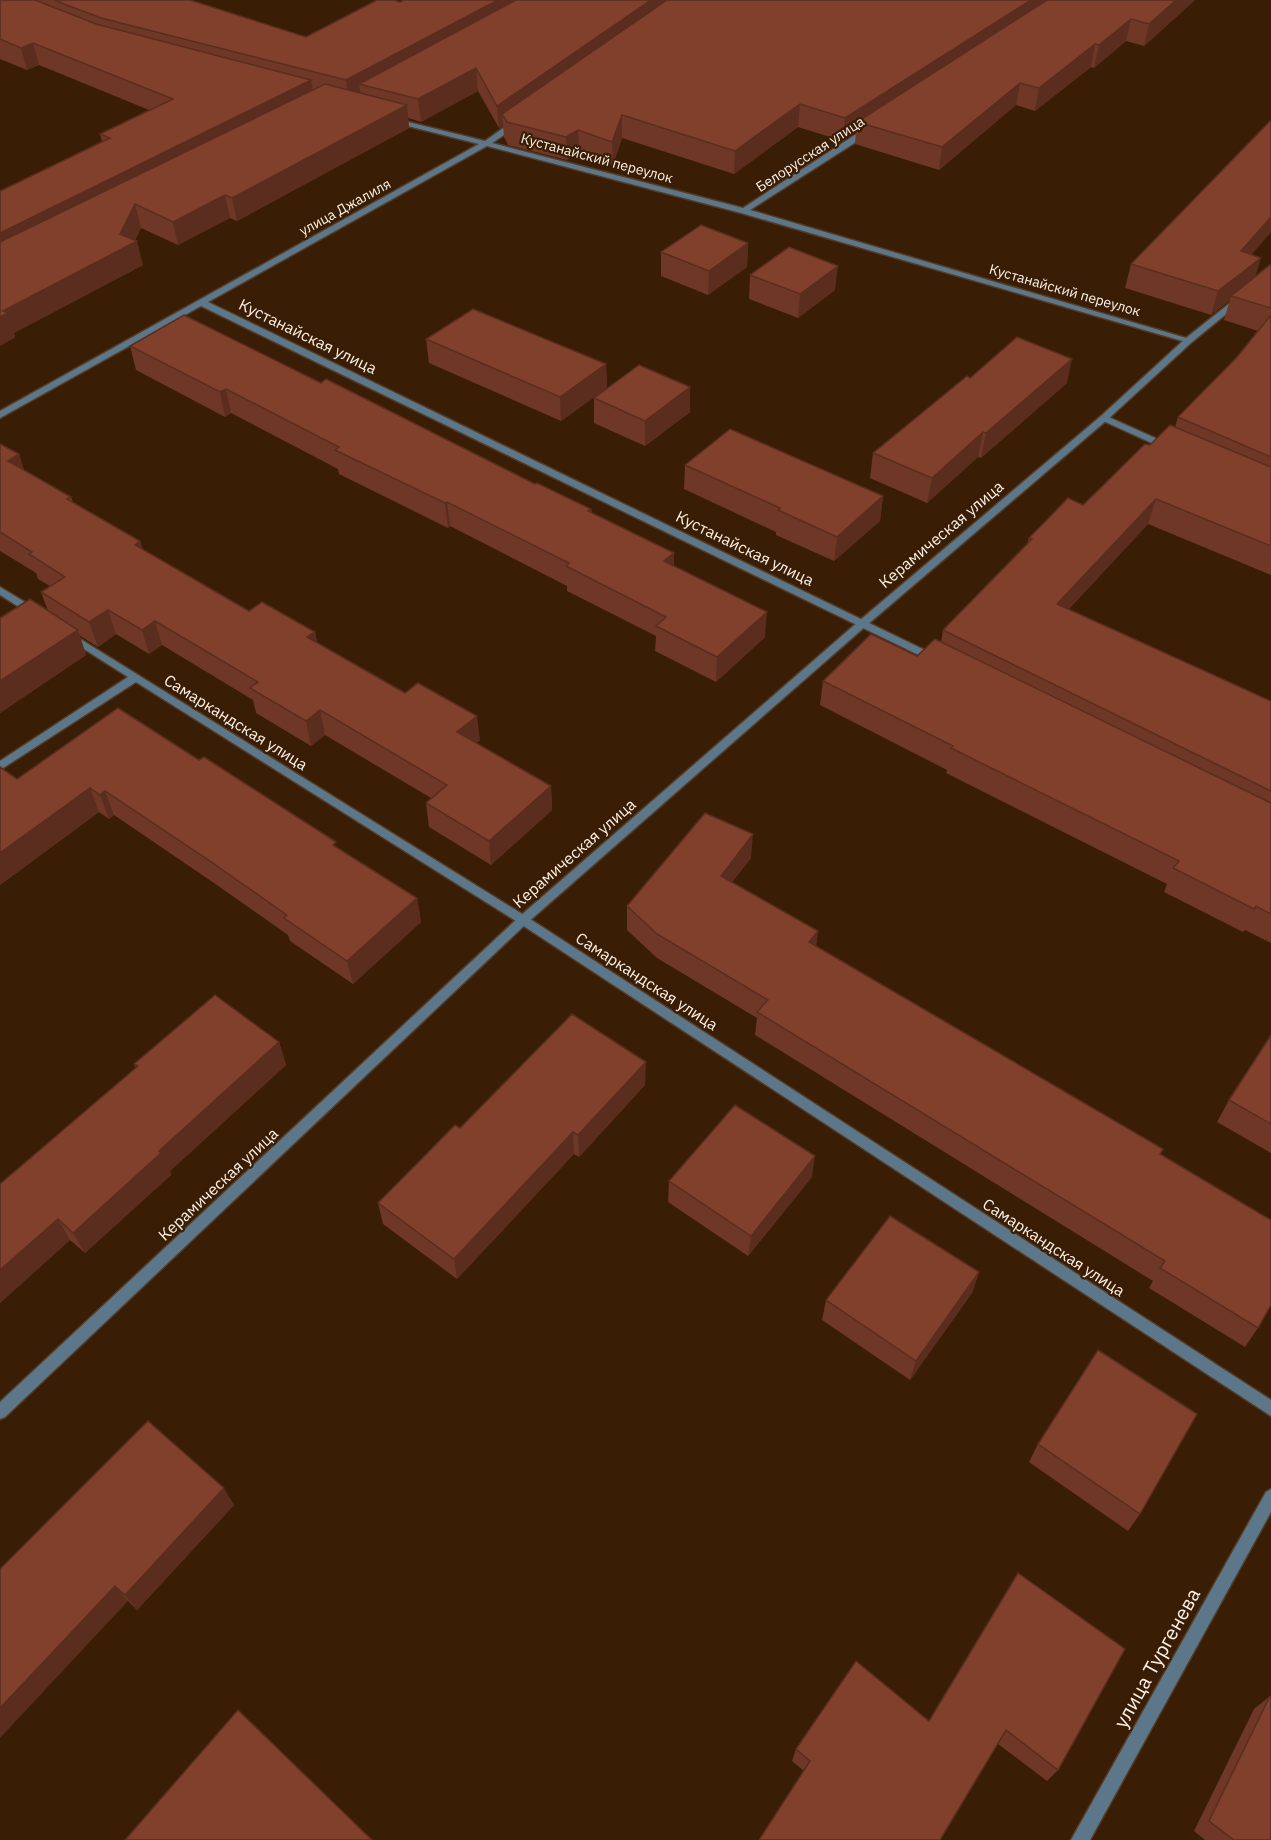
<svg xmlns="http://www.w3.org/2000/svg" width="1271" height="1840" viewBox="0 0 1271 1840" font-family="'IBM Plex Sans',sans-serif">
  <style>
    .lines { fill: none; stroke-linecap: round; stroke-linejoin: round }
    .minor-casing { stroke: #543b24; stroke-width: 3 }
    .tertiary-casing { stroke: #543b24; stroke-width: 3 }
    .minor { fill: #5c778a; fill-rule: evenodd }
    .tertiary { fill: #5c778a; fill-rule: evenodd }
    .wall { fill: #6e3726 }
    .shaded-wall { fill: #5a2d1f }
    .building { fill: #80402c; stroke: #5a2d1f; stroke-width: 1.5 }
    .labels { text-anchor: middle; stroke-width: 4.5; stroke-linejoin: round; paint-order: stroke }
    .far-street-label { font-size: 14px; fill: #fdf0e6; stroke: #391d04 }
    .street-label { font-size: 16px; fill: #fdf0e6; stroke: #391d04 }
    .near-street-label { font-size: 20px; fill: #fdf0e6; stroke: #391d04 }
  </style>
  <rect width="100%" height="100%" fill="#391d04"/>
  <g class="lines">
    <g class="minor-casing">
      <g id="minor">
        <path d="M392 118 485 141 513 121H519V125L492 143 743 208 864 129H870V133L750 210 1193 340 1186 342 741 213 487 146 208 302 939 657 940 659 935 663 201 306 0 418V411L479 144 392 122Z"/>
        <path d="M1104 415 1171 445 1173 447 1168 450 1165 449 1101 420V416Z"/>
        <path d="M0 587 38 610V614H30L0 595Z"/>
        <path d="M69 632 527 917 1271 1400V1416L519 923 136 682 0 770V761L128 677 65 637 64 635Z"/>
        <path d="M1271 1489V1512L1090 1840H1071L1266 1492Z"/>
      </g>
    </g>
    <g class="tertiary-casing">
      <path id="tertiary" d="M1235 299 1242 301 1192 342 1107 420 867 625 527 923 5 1417 0 1419V1402L519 917 859 621 1101 416 1186 338Z"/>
    </g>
    <use href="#minor" class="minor"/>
    <use href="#tertiary" class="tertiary"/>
  </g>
  <g class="wall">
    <path d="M0 0H190L306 37 400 2 1195 0 1144 46 1126 41 1094 68 1091 67 1035 111 1016 105 939 170 855 144 856 132 843 141 798 127 734 174 622 138 613 165 579 153 567 160 508 145 504 137 503 126 499 128 478 91 421 122 408 118 409 128 237 221 230 218 178 245 141 228 135 240 143 265 14 333 15 337 0 346 102 142 100 134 149 110 39 65 27 70 0 59Z"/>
    <path d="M1271 232 1251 254 1255 276 1271 264V575L1148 524 1069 609 1271 701V943L1245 930 1243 932 1164 892 1167 884 946 773 947 770 820 705 823 681 917 656 941 642 943 630 1027 544 1029 538 1083 505 1150 445 1175 427 1178 417 1237 357 1258 331 1224 320 1230 300 1211 315 1125 288 1131 264Z"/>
    <path d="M748 243 747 267 708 295 661 276V252Z"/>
    <path d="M750 275 835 290 798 318 749 299Z"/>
    <path d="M426 339 606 364 607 388 561 421 429 363Z"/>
    <path d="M130 346 321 383 535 484 591 509 592 513 674 566 765 637 716 682 655 651 656 636 567 591V586L450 526 448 528 339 474 338 469 231 413 225 417 136 370Z"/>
    <path d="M970 378 1067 383 981 458 978 457 927 503 870 478 873 453Z"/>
    <path d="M594 398 690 412 645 446 594 423Z"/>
    <path d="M0 444 19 454 24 470 71 497 73 502 140 541 143 550 249 611 315 632 317 643 480 740 476 743 551 786 552 810 491 865 429 827 426 803 431 798 325 735 311 746 256 713 253 700 162 645 149 654 116 634 98 647 79 635 86 655 0 713V618L48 611 41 592 50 586 38 579 36 573 0 551Z"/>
    <path d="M685 465 883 496 880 521 834 561 776 535V532L684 489Z"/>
    <path d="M199 760 417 898 421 922 353 984 290 941 288 935 214 883 114 815 109 819 99 812 0 885V767L17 779Z"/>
    <path d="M751 858 732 882 818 931 816 946 1163 1149 1160 1155 1258 1328 1245 1347 1149 1288 1153 1281 755 1035 757 1018 657 958 627 930V906Z"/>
    <path d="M1271 1035V1153L1217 1122 1229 1100Z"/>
    <path d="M279 1042 286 1065 170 1171 171 1175 85 1253 70 1240 0 1303V1184L136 1068 134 1064Z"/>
    <path d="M645 1085 579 1157 574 1154 457 1279 383 1224 378 1203Z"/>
    <path d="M812 1177 748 1256 668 1202 669 1181Z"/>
    <path d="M979 1272 972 1293 910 1380 822 1320 826 1300Z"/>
    <path d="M1038 1444 1140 1514 1128 1531 1029 1462Z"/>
    <path d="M234 1505 137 1610 128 1601 0 1569Z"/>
    <path d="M1018 1573 1058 1770 1047 1781 998 1744 804 1771 792 1761 796 1749 929 1721Z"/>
    <path d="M1270 1696 1271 1840H1205L1194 1831 1254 1709Z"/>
  </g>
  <g class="shaded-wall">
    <path d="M498 0H539L359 84 361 96 349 103 346 80Z"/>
    <path d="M651 0H682L507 123 502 114 503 126 499 128 497 106Z"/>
    <path d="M1031 0H1061L857 122 856 132 843 141 845 118Z"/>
    <path d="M1176 0H1195L1144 46 1149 24Z"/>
    <path d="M1131 19 1126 41 1094 68 1099 45Z"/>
    <path d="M33 43 39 65 27 70 21 48Z"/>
    <path d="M1095 44 1091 67 1035 111 1039 88Z"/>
    <path d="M476 68 478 91 421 122 418 99Z"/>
    <path d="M311 80 315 103 0 260V233Z"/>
    <path d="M1020 83 1016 105 939 170 942 147Z"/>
    <path d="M800 104 798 127 734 174 735 151Z"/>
    <path d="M407 105 409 128 237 221 232 198Z"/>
    <path d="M622 115V138L613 165 612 142Z"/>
    <path d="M578 130 579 153 567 160 566 137Z"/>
    <path d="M225 195 230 218 178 245 173 222Z"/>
    <path d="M135 204 141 228 133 243 137 241 143 265 14 333 15 337 0 346V317L3 311 120 234Z"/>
    <path d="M1271 217V232L1234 275 1241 251Z"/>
    <path d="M748 243 747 267 708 295 709 271Z"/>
    <path d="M1261 258 1254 281 1231 296 1230 300 1211 315 1218 291Z"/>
    <path d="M838 266 835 290 798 318 800 294Z"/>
    <path d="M1072 359 1067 383 981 458 986 433Z"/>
    <path d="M606 364 607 388 561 421 560 397Z"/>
    <path d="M690 387V412L645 446V421Z"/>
    <path d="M226 389 231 413 225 417 220 392Z"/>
    <path d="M983 432 978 457 927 503 932 478Z"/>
    <path d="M19 454 27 479 8 461Z"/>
    <path d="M883 496 880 521 834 561 837 537Z"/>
    <path d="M1156 499 1148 524 1051 628 1057 604Z"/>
    <path d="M447 502 450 526 448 528 445 503Z"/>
    <path d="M140 541 147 566 135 545Z"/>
    <path d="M674 553V578L664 561Z"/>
    <path d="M108 610 116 634 98 647 89 622Z"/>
    <path d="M767 612 765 637 716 682 717 657Z"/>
    <path d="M155 621 162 645 149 654 142 630Z"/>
    <path d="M78 630 86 655 0 713V681Z"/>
    <path d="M315 632 320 656 307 637Z"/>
    <path d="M320 710 325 735 311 746 306 721Z"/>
    <path d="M477 716 480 740 460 756 457 732Z"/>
    <path d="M551 786 552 810 491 865 489 841Z"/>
    <path d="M90 788 99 812 0 885V853Z"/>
    <path d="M105 791 114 815 109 819 100 795Z"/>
    <path d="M753 834 751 858 719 899 721 876Z"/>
    <path d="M417 898 421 922 353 984 347 961Z"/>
    <path d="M818 931 815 955 809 942Z"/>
    <path d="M279 1042 286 1065 170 1171 171 1175 85 1253 73 1233 159 1151Z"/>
    <path d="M646 1062 645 1085 579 1157 578 1135Z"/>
    <path d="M573 1132 574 1154 457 1279 454 1259Z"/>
    <path d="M815 1156 812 1177 748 1256 751 1236Z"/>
    <path d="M58 1219 70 1240 0 1303V1270Z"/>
    <path d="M979 1272 972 1293 910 1380 916 1361Z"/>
    <path d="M224 1488 234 1505 137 1610 125 1595Z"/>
    <path d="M115 1586 128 1601 0 1738V1708Z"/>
  </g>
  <g class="building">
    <path d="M0 0H35L96 24 311 80 0 233V191L110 138 100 134 173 99 33 43 21 48 0 39Z"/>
    <path d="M54 0H190L306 37 377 0H394L400 2 404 0H498L346 80 101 18Z"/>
    <path d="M516 0H651L497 106 476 68 418 99 359 84Z"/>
    <path d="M667 0H1031L845 118 800 104 735 151 622 115 612 142 578 130 566 137 507 122 502 114Z"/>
    <path d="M1047 0H1176L1149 24 1131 19 1099 45 1095 44 1039 88 1020 83 942 147 857 122Z"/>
    <path d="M325 84 407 105 232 198 225 195 173 222 135 204 120 234 137 241 3 311 8 313 0 317V242Z"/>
    <path d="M1271 120V217L1241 251 1261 258 1218 291 1131 264Z"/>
    <path d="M701 225 748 243 709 271 661 252Z"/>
    <path d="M789 247 838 266 800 294 750 275Z"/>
    <path d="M1271 264V308L1231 296Z"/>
    <path d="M473 309 606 364 560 397 426 339Z"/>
    <path d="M184 315 321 383 326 379 535 484 537 483 591 509 588 511 674 553 664 561 767 612 717 657 656 626 666 617 566 566 569 563 447 502 445 503 335 450 339 447 226 389 220 392 130 346Z"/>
    <path d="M1271 315V457L1178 417 1237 357Z"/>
    <path d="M1017 337 1072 359 986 433 983 432 932 478 873 453 967 376 970 378Z"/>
    <path d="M639 365 690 387 645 421 594 398Z"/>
    <path d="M1170 425 1271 467V546L1156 499 1057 604 1271 701V791L943 630 1032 539 1029 538 1068 498 1083 505 1145 444 1150 445Z"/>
    <path d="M730 429 883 496 837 537 778 510 780 508 685 465Z"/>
    <path d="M0 444 19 454 8 461 71 497 67 499 140 541 135 545 249 611 262 602 315 632 307 637 405 693 418 683 477 716 457 732 551 786 489 841 426 803 447 785 320 710 306 721 250 688 258 682 155 621 142 630 108 610 89 622 41 592 65 577 29 554 32 552 0 532Z"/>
    <path d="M30 599 78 630 0 681V618Z"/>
    <path d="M871 634 917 656 935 639 1271 803V914L1256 906 1254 909 1173 868 1179 861 951 748 953 746 823 681Z"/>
    <path d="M118 708 199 760 204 757 336 842 333 845 417 898 347 961 284 918 287 915 207 859 105 791 100 795 90 788 0 853V767L17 779Z"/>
    <path d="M705 813 753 834 721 876 818 931 809 942 1163 1149 1160 1154 1271 1220V1305L1258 1328 1160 1268 1165 1261 757 1012 768 1000 657 934 627 906Z"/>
    <path d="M215 995 279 1042 159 1151 161 1153 73 1233 58 1219 0 1270V1184L138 1066 134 1064Z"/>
    <path d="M572 1014 646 1062 578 1135 573 1132 454 1259 378 1203 455 1125 460 1128Z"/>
    <path d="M1271 1035V1124L1229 1100Z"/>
    <path d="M735 1105 815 1156 751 1236 669 1181Z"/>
    <path d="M890 1216 979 1272 916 1361 826 1300Z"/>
    <path d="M1098 1350 1197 1414 1140 1514 1038 1444Z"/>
    <path d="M148 1421 224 1488 125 1595 115 1586 0 1708V1569Z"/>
    <path d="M1018 1573 1125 1649 1058 1770 1006 1730 940 1840H759L810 1761 796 1749 856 1661 929 1721Z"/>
    <path d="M1270 1696 1271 1697V1840H1234L1209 1821Z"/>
    <path d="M238 1710 372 1840H125Z"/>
  </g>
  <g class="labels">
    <g class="far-street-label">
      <text transform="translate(810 154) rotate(-33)" y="5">Белорусская улица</text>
      <text transform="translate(597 158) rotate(15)" y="5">Кустанайский переулок</text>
      <text transform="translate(345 207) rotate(-29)" y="5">улица Джалиля</text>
      <text transform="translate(1065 290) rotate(16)" y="5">Кустанайский переулок</text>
    </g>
    <g class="street-label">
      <text transform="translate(308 336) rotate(26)" y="6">Кустанайская улица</text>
      <text transform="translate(941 534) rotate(-40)" y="6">Керамическая улица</text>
      <text transform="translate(745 548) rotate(26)" y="6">Кустанайская улица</text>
      <text transform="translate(236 722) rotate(32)" y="6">Самаркандская улица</text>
      <text transform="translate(574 853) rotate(-41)" y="6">Керамическая улица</text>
      <text transform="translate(647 981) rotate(33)" y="6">Самаркандская улица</text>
      <text transform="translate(218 1184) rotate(-43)" y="6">Керамическая улица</text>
      <text transform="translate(1054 1247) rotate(33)" y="6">Самаркандская улица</text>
    </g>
    <g class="near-street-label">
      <text transform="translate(1157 1658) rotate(-61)" y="7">улица Тургенева</text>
    </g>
  </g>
</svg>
